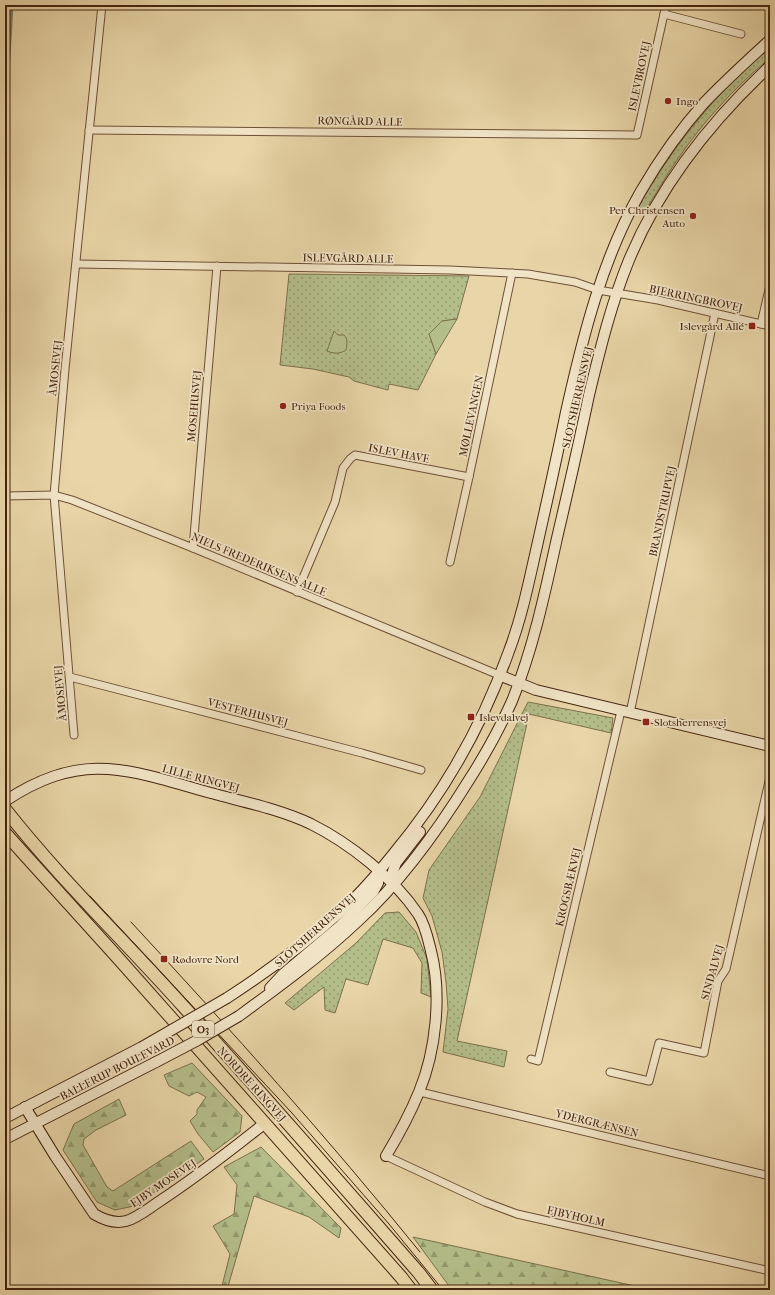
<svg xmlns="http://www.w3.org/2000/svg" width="775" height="1295" viewBox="0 0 775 1295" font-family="'IM FELL French Canon',serif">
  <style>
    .grass { fill: url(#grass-dots); stroke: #7c714e }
    .forest { fill: url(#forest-firs); stroke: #7c714e }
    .park { fill: #b4be8a; stroke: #7c714e }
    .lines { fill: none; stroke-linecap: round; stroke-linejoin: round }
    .stream { stroke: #797c72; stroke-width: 3 }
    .street-casing { stroke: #6e5037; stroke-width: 9 }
    .secondary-casing { stroke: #452411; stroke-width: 12 }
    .primary-casing { stroke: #452411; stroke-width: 14 }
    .street { stroke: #f1e4c6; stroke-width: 7 }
    .secondary { stroke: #f1e4c6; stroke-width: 10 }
    .primary { stroke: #e9d6a8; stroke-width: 12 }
    .tram { stroke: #452411; stroke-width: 1 }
    .secondary-bridge-casing { stroke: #452411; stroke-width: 12; stroke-linecap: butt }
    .secondary-bridge { stroke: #f1e4c6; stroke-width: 10 }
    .poi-dot { fill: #8f2418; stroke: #f1e4c6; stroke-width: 1.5 }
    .labels { text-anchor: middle; stroke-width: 3.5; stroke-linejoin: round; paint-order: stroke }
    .shield { fill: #f1e4c6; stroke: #795e47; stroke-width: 1 }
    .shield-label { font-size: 10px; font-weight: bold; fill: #452411 }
    .street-label { font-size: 11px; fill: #452411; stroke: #f1e4c6 }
    .poi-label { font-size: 11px; fill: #452411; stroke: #f1e4c6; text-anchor: start }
  </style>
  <defs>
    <pattern id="grass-dots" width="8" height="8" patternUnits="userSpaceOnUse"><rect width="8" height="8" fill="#b4be8a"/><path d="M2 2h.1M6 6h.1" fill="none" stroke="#949a6f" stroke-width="1.8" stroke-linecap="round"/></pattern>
    <pattern id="forest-firs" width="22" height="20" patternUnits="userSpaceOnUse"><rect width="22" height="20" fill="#b4be8a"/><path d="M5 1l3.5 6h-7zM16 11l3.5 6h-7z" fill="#949a6f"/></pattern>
  </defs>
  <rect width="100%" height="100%" fill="#e9d6a8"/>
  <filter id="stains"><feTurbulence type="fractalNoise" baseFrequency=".005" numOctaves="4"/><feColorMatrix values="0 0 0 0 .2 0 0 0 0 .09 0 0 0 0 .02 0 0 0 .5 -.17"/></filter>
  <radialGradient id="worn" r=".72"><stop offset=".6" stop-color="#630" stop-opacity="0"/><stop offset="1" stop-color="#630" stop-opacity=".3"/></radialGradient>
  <g class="grass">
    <path d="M770 46V55L765 62C749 76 733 91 719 107 689 139 665 177 643 215L636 211C673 145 714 96 770 46Z"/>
    <path d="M289 274 469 276 457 319 442 321 429 334 436 354 418 390 389 384 388 390 354 381 349 377 313 369 280 365Z"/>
    <path d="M528 702 613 718 611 733 529 714 457 1041 507 1051 504 1067 443 1052 448 1009 446 982 442 952 432 916 423 898 429 870 480 797Z"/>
    <path d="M399 912 416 932 427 959 431 997 421 993 422 963 413 948 383 939 368 985 346 979 335 1013 325 1010 324 987 294 1010 285 1003 356 943 385 913Z"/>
  </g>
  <g class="forest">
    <path d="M192 1063 242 1116 240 1132 213 1152 198 1134 190 1121 197 1114V1110L206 1097 197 1092 189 1096 169 1086 164 1075Z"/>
    <path d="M119 1099 126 1115 96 1130 84 1139 83 1145 107 1187 113 1191 191 1141 204 1159 134 1206 115 1210 97 1202 63 1150 74 1124Z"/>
    <path d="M261 1147 341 1228 339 1238 309 1217 254 1196 227 1290H221L230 1254 213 1226 234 1214 237 1185 224 1167Z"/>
    <path d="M413 1237 653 1290H452Z"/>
  </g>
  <g class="park">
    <path d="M457 319 436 354 429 334 442 321Z"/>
    <path d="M334 331 338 335H344C348 339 347 344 346 350 340 354 334 354 327 351Z"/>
  </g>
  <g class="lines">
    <path class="stream" d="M5 124 12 5"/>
    <g class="street-casing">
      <g id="street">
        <path d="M664 14 741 34"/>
        <path d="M89 130 637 135 666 5"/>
        <path d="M77 264 450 270 528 274 575 282 598 290 658 300 770 326"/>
        <path d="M761 324 770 285"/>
        <path d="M5 496 54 495 72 500 193 548 499 675"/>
        <path d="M193 548 217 266"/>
        <path d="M450 562 469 477 512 273"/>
        <path d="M297 592 335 502 343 468 350 459 355 455 469 477"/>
        <path d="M70 677 362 753 421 770"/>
        <path d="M630 713 715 313"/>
        <path d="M74 735 54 495 65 369 102 5"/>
        <path d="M531 1059 538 1061 621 711"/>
        <path d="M610 1072 649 1081 659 1043 704 1053 718 981 726 969 770 777"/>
        <path d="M420 1092 770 1176"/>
        <path d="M386 1156 485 1202 517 1214 770 1271"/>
      </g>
    </g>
    <g class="secondary-casing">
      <g id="secondary">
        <path d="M499 675 536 690 770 746"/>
        <path d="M5 801C84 749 128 770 211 793 244 802 279 809 311 824 349 843 394 878 418 914 425 924 428 939 431 951 442 994 436 1051 419 1092 410 1114 398 1136 386 1156"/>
        <path d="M393 885V871L396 863 420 832"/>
        <path d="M270 988 283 974 340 926 373 892 378 883 379 872"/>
        <path d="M227 998C267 972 305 944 340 912 360 894 378 873 394 853 444 793 483 724 509 651 522 617 529 581 537 546 547 501 557 457 566 412 583 336 602 259 641 191 659 160 680 130 704 103 725 81 748 60 770 40"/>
        <path d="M239 1016C280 986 321 956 358 921 402 881 438 830 469 780 485 755 500 728 512 701 533 649 545 593 557 538 568 491 579 443 589 395 600 350 611 304 629 260 660 185 711 121 770 66"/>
        <path d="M25 1107 55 1156 94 1214C104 1220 114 1224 126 1221 137 1218 148 1209 157 1203 195 1178 230 1151 265 1123"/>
        <path d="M5 1118 142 1047"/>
        <path d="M5 1139 156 1062"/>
      </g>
    </g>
    <g class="primary-casing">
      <g id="primary">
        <path d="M5 809C60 879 124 940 183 1006 263 1094 341 1184 419 1273L432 1290"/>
        <path d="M5 833 118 958 401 1277 411 1290"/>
      </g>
    </g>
    <use href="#street" class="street"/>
    <use href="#secondary" class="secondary"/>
    <use href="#primary" class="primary"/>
    <g class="tram">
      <path d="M90 896 291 1112 389 1224 443 1290"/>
      <path d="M131 922C230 1029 328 1138 420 1252"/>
    </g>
    <g class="secondary-bridge-casing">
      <g id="secondary-bridge">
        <path d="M142 1047 227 998"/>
        <path d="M156 1062 198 1040 239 1016"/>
      </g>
    </g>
    <use href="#secondary-bridge" class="secondary-bridge"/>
  </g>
  <g class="poi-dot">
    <circle cx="668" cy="101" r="4"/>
    <circle cx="693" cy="216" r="4"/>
    <rect x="748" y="322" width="8" height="8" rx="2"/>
    <circle cx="283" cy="406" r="4"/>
    <rect x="467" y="713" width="8" height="8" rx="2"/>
    <rect x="642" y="718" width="8" height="8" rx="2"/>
    <rect x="160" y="955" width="8" height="8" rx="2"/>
  </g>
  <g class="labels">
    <rect class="shield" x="192" y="1021" width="22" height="16" rx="3"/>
    <g class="shield-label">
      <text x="203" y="1033">O3</text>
    </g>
    <g class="street-label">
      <text transform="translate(639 76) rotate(-78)" y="4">ISLEVBROVEJ</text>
      <text transform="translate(360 121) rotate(1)" y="4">RØNGÅRD ALLE</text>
      <text transform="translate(348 258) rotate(1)" y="4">ISLEVGÅRD ALLE</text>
      <text transform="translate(696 298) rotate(12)" y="4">BJERRINGBROVEJ</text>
      <text transform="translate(55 368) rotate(-84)" y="4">ÅMOSEVEJ</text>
      <text transform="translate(577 397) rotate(-77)" y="4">SLOTSHERRENSVEJ</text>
      <text transform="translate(194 406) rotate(-85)" y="4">MOSEHUSVEJ</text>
      <text transform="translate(471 416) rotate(-78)" y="4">MØLLEVANGEN</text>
      <text transform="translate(399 453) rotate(11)" y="4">ISLEV HAVE</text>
      <text transform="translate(662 511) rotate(-78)" y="4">BRANDSTRUPVEJ</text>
      <text transform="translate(259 564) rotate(23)" y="4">NIELS FREDERIKSENS ALLE</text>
      <text transform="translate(60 693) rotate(-95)" y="4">ÅMOSEVEJ</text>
      <text transform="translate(248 712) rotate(15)" y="4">VESTERHUSVEJ</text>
      <text transform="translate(201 778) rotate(15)" y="4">LILLE RINGVEJ</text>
      <text transform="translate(568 887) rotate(-77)" y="4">KROGSBÆKVEJ</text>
      <text transform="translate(315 930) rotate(-42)" y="4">SLOTSHERRENSVEJ</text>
      <text transform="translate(712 972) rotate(-74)" y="4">SINDALVEJ</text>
      <text transform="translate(117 1068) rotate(-27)" y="4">BALLERUP BOULEVARD</text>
      <text transform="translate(252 1084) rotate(48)" y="4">NORDRE RINGVEJ</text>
      <text transform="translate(597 1123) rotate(14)" y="4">YDERGRÆNSEN</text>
      <text transform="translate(163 1183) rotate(-34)" y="4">EJBY MOSEVEJ</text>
      <text transform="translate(576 1216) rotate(13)" y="4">EJBYHOLM</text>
    </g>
    <g class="poi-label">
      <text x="676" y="105">Ingo</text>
      <text x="685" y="214" text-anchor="end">Per Christensen<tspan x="685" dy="13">Auto</tspan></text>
      <text x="744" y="330" text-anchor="end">Islevgård Allé</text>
      <text x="291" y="410">Priya Foods</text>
      <text x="479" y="721">Islevdalvej</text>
      <text x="654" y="726">Slotsherrensvej</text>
      <text x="172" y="963">Rødovre Nord</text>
    </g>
  </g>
  <rect width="775" height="1295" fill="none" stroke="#e9d6a8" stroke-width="20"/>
  <rect x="6" y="6" width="763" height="1283" fill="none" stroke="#452411" stroke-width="2"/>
  <rect x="10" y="10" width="755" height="1275" fill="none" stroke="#452411"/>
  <rect width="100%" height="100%" filter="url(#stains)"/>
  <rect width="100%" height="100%" fill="url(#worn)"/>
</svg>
